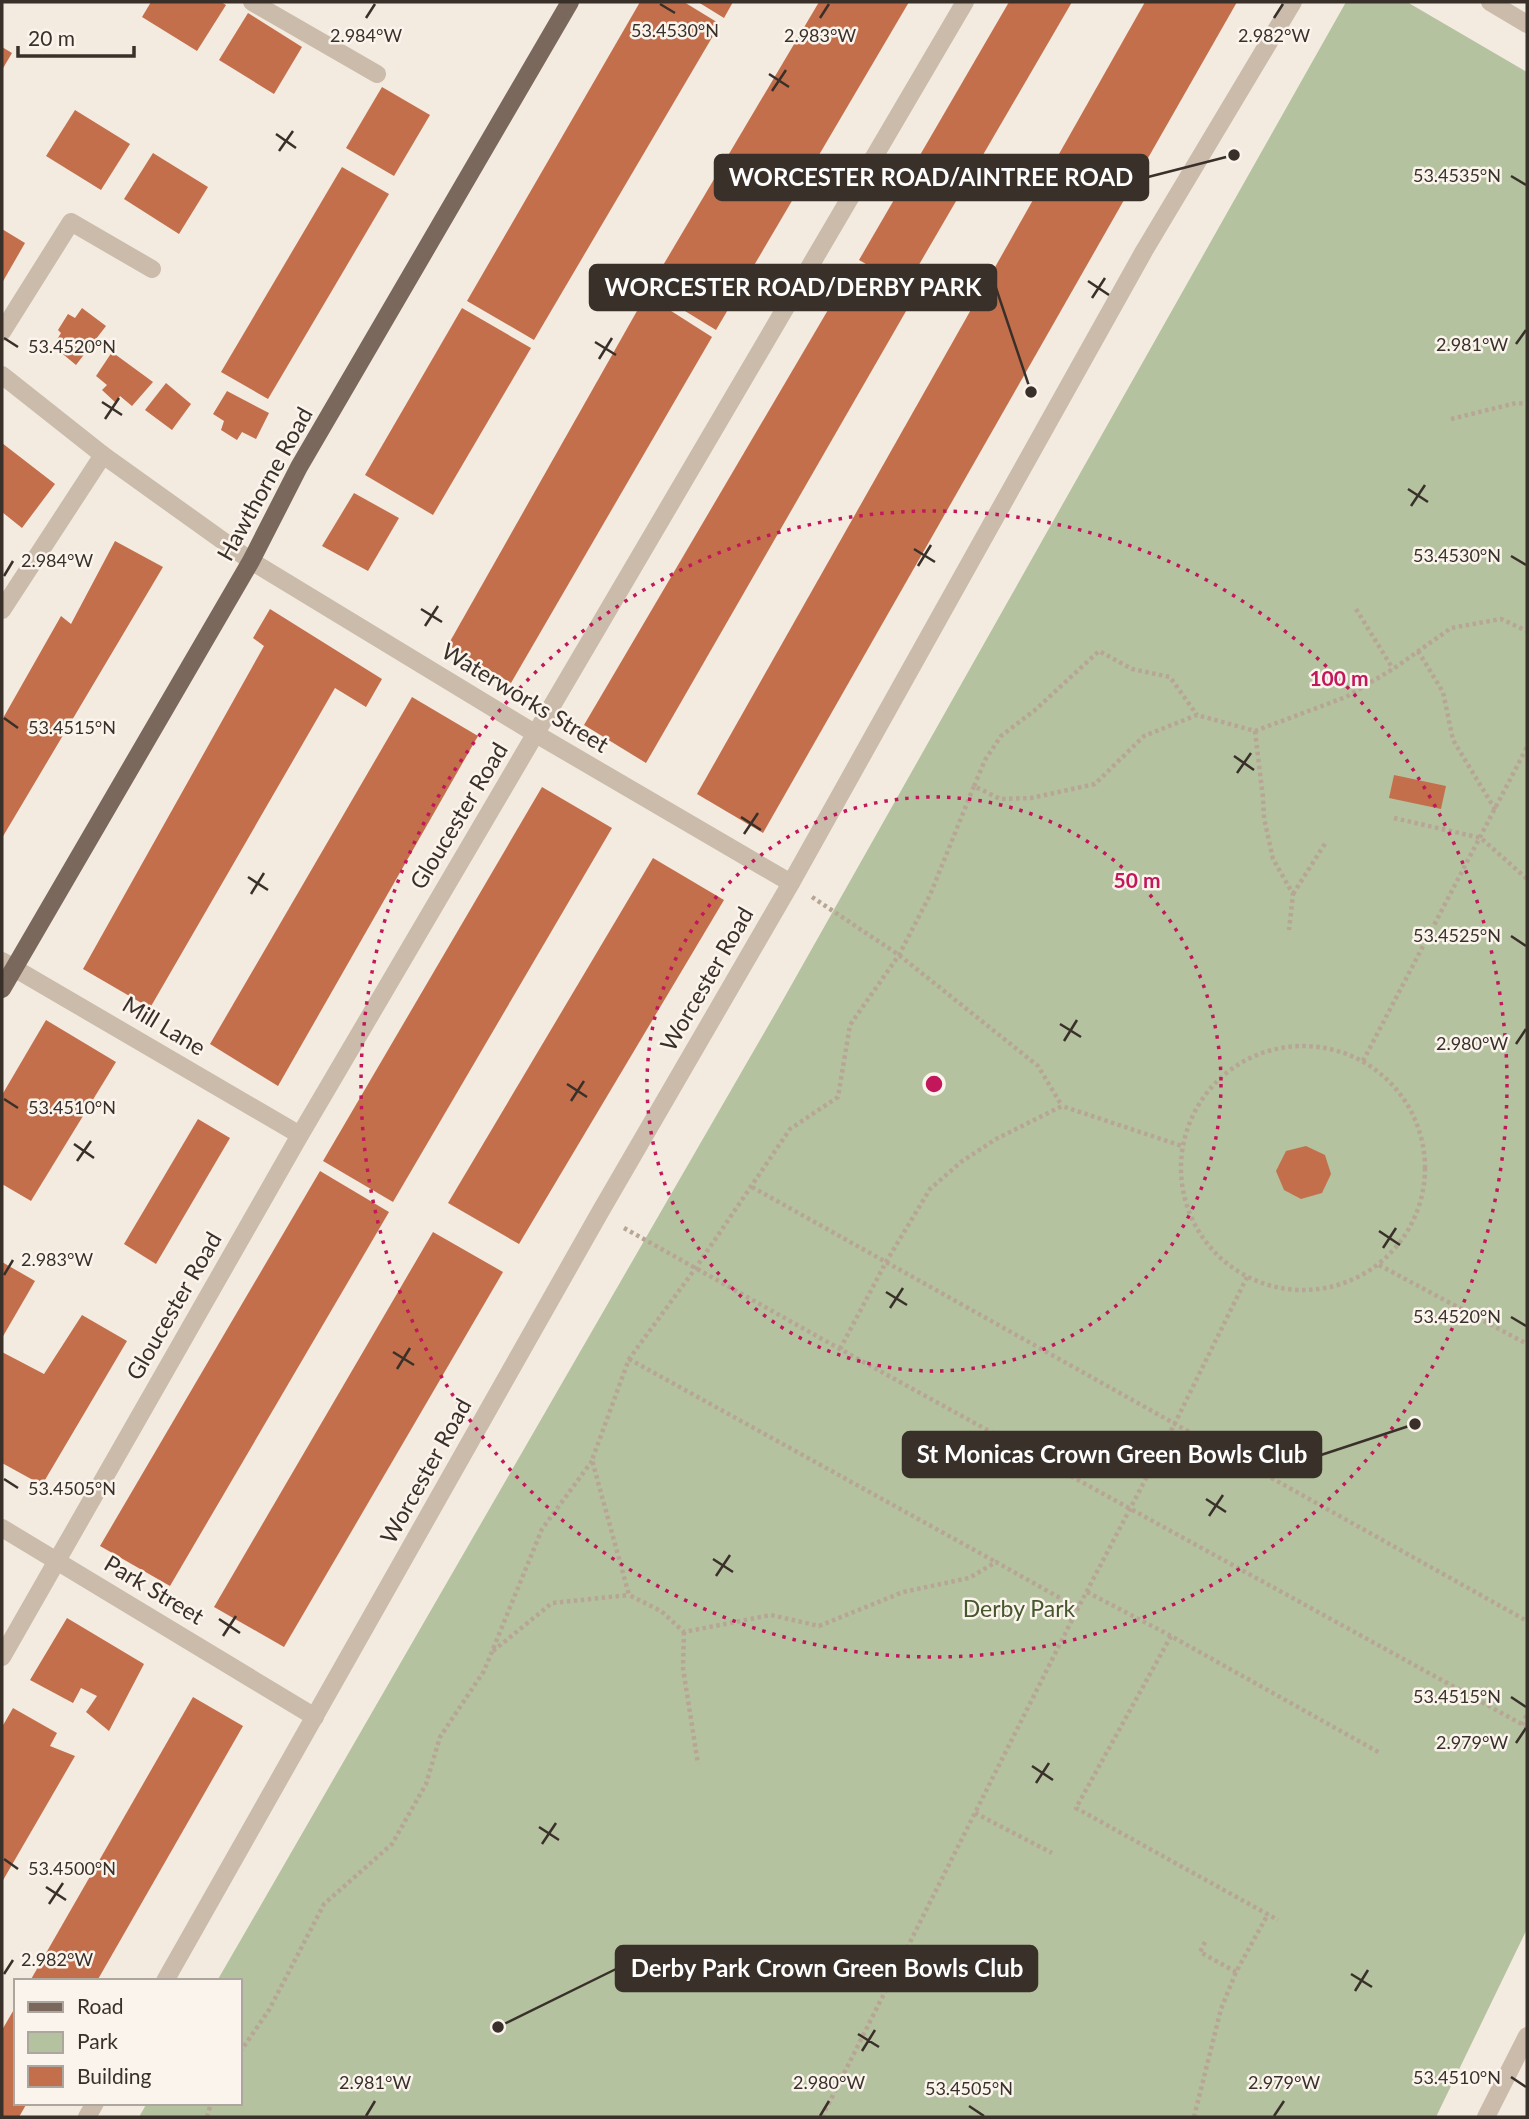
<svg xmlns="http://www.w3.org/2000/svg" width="1529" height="2119" viewBox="0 0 1529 2119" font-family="Lato,sans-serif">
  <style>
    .green { fill: #b5c29f }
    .building { fill: #c46f4c }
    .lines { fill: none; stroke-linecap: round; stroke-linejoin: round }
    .path { stroke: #b7a695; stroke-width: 4.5; stroke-dasharray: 3.5 3.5; stroke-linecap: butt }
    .street { stroke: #cbbbab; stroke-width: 18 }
    .primary { stroke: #7b685c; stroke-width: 18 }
    .ticks { fill: none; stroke: #39302a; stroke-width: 2.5 }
    .ring { fill: none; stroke: #c2185b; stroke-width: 3.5; stroke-dasharray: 3.5 7 }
    .labels { text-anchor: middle; stroke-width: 5; stroke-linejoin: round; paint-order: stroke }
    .street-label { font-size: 23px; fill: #39302a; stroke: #faf4ec }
    .park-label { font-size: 23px; fill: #46572e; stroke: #faf4ec }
    .ticks-label { font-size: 18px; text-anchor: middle; fill: #39302a; stroke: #faf4ec; stroke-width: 5; stroke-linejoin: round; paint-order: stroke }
    .centre { fill: #c2185b; stroke: #faf4ec; stroke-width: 3.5 }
    .ring-label { font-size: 21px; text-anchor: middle; font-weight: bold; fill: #c2185b; stroke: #faf4ec; stroke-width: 5; stroke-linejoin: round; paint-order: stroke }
    .leader { fill: none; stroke: #39302a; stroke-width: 2.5 }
    .callout-dot { fill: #39302a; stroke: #faf4ec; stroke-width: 2.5 }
    .callout { fill: #39302a; stroke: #39302a; stroke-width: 2.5 }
    .callout-label { font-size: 24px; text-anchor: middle; font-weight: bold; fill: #fff }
  </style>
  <rect width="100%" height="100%" fill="#f3ebe0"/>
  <path class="green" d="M1346 2H1407L1527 72V1929L1436 2117H139L147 2103H240V1981H217L779 1007Z"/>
  <g class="building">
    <path d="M151 2H221L226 5 197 51 142 17Z"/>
    <path d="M640 2H684L720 24 534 340 467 301Z"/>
    <path d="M698 2H733L724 18Z"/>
    <path d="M819 2H909L716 330 649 289Z"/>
    <path d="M1009 2H1072L906 287 859 260Z"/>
    <path d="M1145 2H1237L763 833 697 794Z"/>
    <path d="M248 13 302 47 274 94 219 60Z"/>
    <path d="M2 47 12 53 2 70Z"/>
    <path d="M382 87 430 115 394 176 346 148Z"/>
    <path d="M75 110 130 144 101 190 46 156Z"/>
    <path d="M153 153 208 187 179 234 124 199Z"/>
    <path d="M342 167 389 194 268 399 221 372Z"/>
    <path d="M2 229 25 243 2 283Z"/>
    <path d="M855 264 913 299 646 763 584 725Z"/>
    <path d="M646 295 712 337 511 683 448 645Z"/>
    <path d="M82 308 106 326 76 365 53 346 61 333 58 330 68 314 75 318Z"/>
    <path d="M462 308 531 348 433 515 365 475Z"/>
    <path d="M112 352 153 382 132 406 120 396 116 403 102 390 107 385 96 376Z"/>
    <path d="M166 383 191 404 172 430 145 410Z"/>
    <path d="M227 391 269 413 256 439 242 432 237 440 221 430 224 421 213 414Z"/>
    <path d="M2 443 55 484 22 528 2 512Z"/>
    <path d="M354 493 399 518 368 571 322 546Z"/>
    <path d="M115 541 163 567 2 838V720L61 616 71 624Z"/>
    <path d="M270 609 382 679 366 707 335 688 150 1008 83 969 264 646 253 638Z"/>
    <path d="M412 697 478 736 278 1086 210 1044Z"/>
    <path d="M1394 775 1446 786 1441 809 1389 798Z"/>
    <path d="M542 787 612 828 393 1202 323 1161Z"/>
    <path d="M653 858 724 900 519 1244 448 1203Z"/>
    <path d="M46 1020 116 1062 31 1201 2 1184V1095Z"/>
    <path d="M198 1119 230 1138 156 1264 124 1244Z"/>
    <path d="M1306 1146 1325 1155 1331 1174 1322 1193 1301 1199 1284 1190 1276 1171 1286 1151Z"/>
    <path d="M320 1171 389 1212 170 1586 100 1546Z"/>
    <path d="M433 1232 503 1272 284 1647 214 1607Z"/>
    <path d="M2 1262 35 1281 2 1338Z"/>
    <path d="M82 1315 127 1341 42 1485 2 1463V1352L44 1374Z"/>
    <path d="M67 1618 144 1664 109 1731 86 1712 97 1696 81 1688 73 1703 30 1680Z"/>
    <path d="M193 1697 243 1726 97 1981H30Z"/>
    <path d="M13 1708 57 1733 50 1746 75 1756 2 1882V1727Z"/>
    <path d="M16 2006V2103H27L19 2117H2V2030Z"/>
  </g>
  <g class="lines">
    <g class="path">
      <path d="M1451 419 1516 403 1527 404"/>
      <path d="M1356 609 1393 669"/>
      <path d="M1418 651 1443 692 1453 740 1496 811"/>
      <path d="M1255 731 1263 798 1264 818 1273 859 1293 894 1289 930"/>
      <path d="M974 786 985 760 1001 736 1035 710 1099 651 1132 669 1170 677 1197 715"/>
      <path d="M1394 818 1481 838 1527 879"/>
      <path d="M1293 894 1326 842"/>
      <path d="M812 897 899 955 1038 1066 1062 1106"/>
      <circle cx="1303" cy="1168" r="122"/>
      <path d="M1363 1061 1527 747"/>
      <path d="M752 1187 1527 1621"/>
      <path d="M624 1228 840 1349 1527 1727"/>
      <path d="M1379 1265 1527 1344"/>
      <path d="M840 1349 886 1262 930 1189 961 1162 996 1139 1062 1106 1182 1146"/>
      <path d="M629 1359 996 1562"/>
      <path d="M1087 1592 1171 1636 1380 1753"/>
      <path d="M1078 1608 996 1562 969 1578 903 1592 819 1626 771 1615 684 1632 661 1611 629 1595 592 1460 629 1359 695 1269 790 1129 838 1097 850 1025 899 955 930 895 974 786 1000 799 1031 798 1095 784 1144 736 1197 715 1255 731 1346 697 1393 669 1451 628 1501 619 1527 631"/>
      <path d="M684 1632 683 1668 698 1764"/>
      <path d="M1171 1636 1076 1808 1278 1920"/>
      <path d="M493 1651 552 1603 629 1595"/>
      <path d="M1522 1725 1527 1714"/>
      <path d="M975 1813 1052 1853"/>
      <path d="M1205 1942 1200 1952 1236 1972"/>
      <path d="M240 2052 269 2010 324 1904 392 1844 426 1784 440 1737 484 1671 542 1529 592 1461"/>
      <path d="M207 2117 211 2103"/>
      <path d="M822 2117 1078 1608 1175 1423 1247 1277"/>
      <path d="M1194 2117 1221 2009 1236 1972 1268 1914"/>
    </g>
    <g class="street">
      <path d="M252 2 377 74"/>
      <path d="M1490 2 1527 24"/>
      <path d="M2 332 71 222 152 269"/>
      <path d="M2 375 103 455 251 561 536 734 791 883"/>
      <path d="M2 610 103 455"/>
      <path d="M2 961 300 1135"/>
      <path d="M2 1528 315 1717"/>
      <path d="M2 1657 300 1135 965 2"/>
      <path d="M165 1981 599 1214 791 883 1144 251 1293 2"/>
      <path d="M87 2117 95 2103"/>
      <path d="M1486 2117 1527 2036"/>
    </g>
    <path class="primary" d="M2 989 251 561 299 467 570 2"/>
  </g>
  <path class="ticks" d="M660 4 675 13M366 18 375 4M820 18 829 4M1274 18 1283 4M769 74 789 87M772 91 786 70M276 134 296 148M279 151 293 131M1511 176 1526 185M1088 281 1109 295M1092 298 1105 278M4 338 18 347M595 342 616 355M1516 344 1526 330M599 359 612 338M102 402 122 415M105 419 119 398M1408 489 1428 502M1411 506 1425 485M914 549 935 562M1511 556 1526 565M918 566 931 545M4 576 13 561M421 609 442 622M425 626 438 606M4 718 18 728M1234 756 1254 770M1237 773 1251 753M741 817 761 830M744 834 758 813M248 877 268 890M251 894 264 873M1511 936 1526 946M1060 1024 1081 1037M1064 1041 1077 1020M1516 1044 1526 1029M567 1084 587 1097M4 1099 18 1108M571 1101 584 1081M74 1144 94 1158M77 1161 91 1141M1379 1231 1400 1245M1383 1248 1396 1228M4 1275 13 1260M886 1292 907 1305M890 1308 903 1288M1511 1317 1526 1326M393 1352 414 1365M397 1369 410 1348M4 1479 18 1488M1206 1499 1226 1512M1209 1516 1223 1495M713 1559 733 1572M716 1576 730 1555M219 1619 240 1633M223 1636 236 1616M1511 1697 1526 1707M1516 1743 1526 1728M1032 1766 1053 1780M1036 1783 1049 1763M539 1827 559 1840M542 1844 556 1823M4 1859 18 1869M46 1887 66 1900M49 1904 63 1883M4 1974 13 1960M1351 1974 1372 1987M1355 1991 1368 1970M858 2034 879 2047M862 2051 875 2030M1511 2077 1526 2087M969 2106 984 2116M366 2116 375 2101M820 2116 829 2101M1274 2116 1284 2101"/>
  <g class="ring">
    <circle cx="934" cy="1084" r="287"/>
    <circle cx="934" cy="1084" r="573"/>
  </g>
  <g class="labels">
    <g class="street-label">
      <text transform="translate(265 484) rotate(-61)" y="8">Hawthorne Road</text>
      <text transform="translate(525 698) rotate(31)" y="8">Waterworks Street</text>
      <text transform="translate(459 816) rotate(-59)" y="8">Gloucester Road</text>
      <text transform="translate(707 979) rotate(-60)" y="8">Worcester Road</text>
      <text transform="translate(164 1026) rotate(31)" y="8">Mill Lane</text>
      <text transform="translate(174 1306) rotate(-60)" y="8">Gloucester Road</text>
      <text transform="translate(426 1471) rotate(-61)" y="8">Worcester Road</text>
      <text transform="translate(154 1590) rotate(31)" y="8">Park Street</text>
    </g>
    <g class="park-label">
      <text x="1019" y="1617">Derby Park</text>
    </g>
  </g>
  <g class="ticks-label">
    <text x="675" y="37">53.4530°N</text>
    <text x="366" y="42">2.984°W</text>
    <text x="820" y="42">2.983°W</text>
    <text x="1274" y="42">2.982°W</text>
    <text x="1457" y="182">53.4535°N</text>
    <text x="1472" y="351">2.981°W</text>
    <text x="72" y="353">53.4520°N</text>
    <text x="1457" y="562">53.4530°N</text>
    <text x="57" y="567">2.984°W</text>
    <text x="72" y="734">53.4515°N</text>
    <text x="1457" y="942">53.4525°N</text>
    <text x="1472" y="1050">2.980°W</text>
    <text x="72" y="1114">53.4510°N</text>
    <text x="57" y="1266">2.983°W</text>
    <text x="1457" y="1323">53.4520°N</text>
    <text x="72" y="1495">53.4505°N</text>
    <text x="1457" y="1703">53.4515°N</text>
    <text x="1472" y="1749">2.979°W</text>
    <text x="72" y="1875">53.4500°N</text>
    <text x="57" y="1966">2.982°W</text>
    <text x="1457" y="2084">53.4510°N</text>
    <text x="375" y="2089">2.981°W</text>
    <text x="829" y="2089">2.980°W</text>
    <text x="1284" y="2089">2.979°W</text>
    <text x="969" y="2095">53.4505°N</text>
  </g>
  <circle cx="934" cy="1084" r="10" class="centre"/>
  <g class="ring-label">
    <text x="1339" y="686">100 m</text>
    <text x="1137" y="888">50 m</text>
  </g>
  <path class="leader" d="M1234 155L1148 177M1031 392L996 288M1415 1424L1321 1455M498 2027L616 1969"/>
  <g class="callout-dot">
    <circle cx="1234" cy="155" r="7"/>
    <circle cx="1031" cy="392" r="7"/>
    <circle cx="1415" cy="1424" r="7"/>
    <circle cx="498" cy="2027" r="7"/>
  </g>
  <g class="callout">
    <rect x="715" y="155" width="433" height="45" rx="7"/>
    <rect x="590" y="265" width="406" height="45" rx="7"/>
    <rect x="903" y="1432" width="418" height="45" rx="7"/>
    <rect x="616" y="1946" width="421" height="45" rx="7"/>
  </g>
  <g class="callout-label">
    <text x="931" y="186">WORCESTER ROAD/AINTREE ROAD</text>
    <text x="793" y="296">WORCESTER ROAD/DERBY PARK</text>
    <text x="1112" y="1463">St Monicas Crown Green Bowls Club</text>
    <text x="827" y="1977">Derby Park Crown Green Bowls Club</text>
  </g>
  <rect width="1529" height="2119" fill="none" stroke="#39302a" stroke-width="7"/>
  <rect x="14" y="1979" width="228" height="126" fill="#faf4ec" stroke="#ada69e" stroke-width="2"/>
  <rect x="28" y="2002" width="35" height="10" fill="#7b685c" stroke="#ada69e" stroke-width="2"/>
  <text x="77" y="2014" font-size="21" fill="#39302a">Road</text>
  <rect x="28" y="2032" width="35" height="21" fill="#b5c29f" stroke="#ada69e" stroke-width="2"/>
  <text x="77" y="2049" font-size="21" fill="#39302a">Park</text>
  <rect x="28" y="2066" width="35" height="21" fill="#c46f4c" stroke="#ada69e" stroke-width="2"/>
  <text x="77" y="2084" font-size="21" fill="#39302a">Building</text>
  <path d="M18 46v10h116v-10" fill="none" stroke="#39302a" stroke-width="3.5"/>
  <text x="28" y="46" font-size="21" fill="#39302a" stroke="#faf4ec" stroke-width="5" paint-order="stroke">20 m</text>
</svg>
